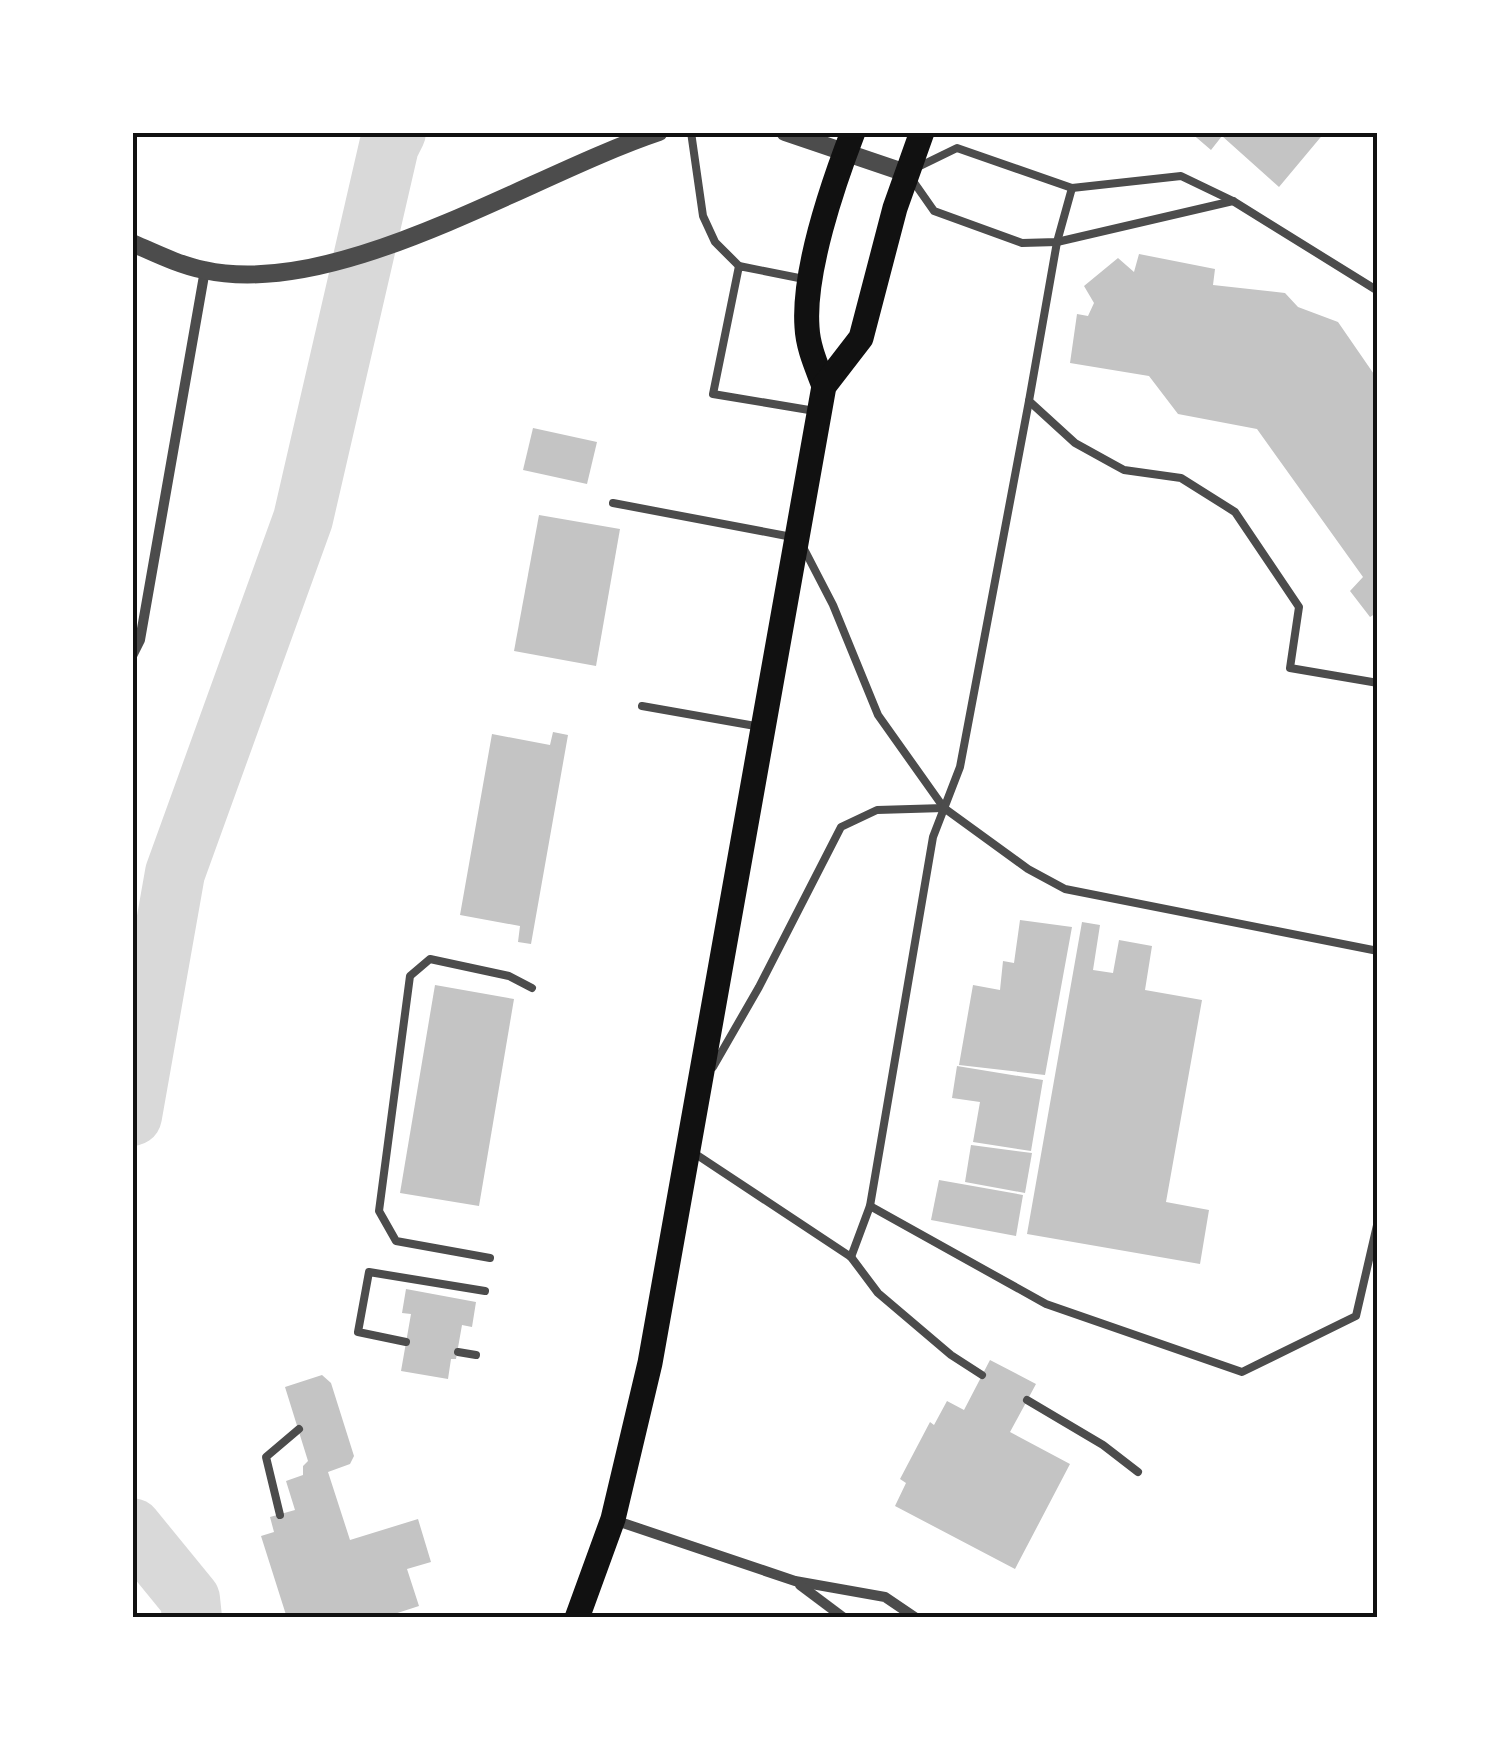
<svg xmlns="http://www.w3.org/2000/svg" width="1510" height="1750" viewBox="0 0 1510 1750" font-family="'Archivo Narrow',sans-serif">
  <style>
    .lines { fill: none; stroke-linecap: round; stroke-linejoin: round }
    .river { stroke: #d9d9d9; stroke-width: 60 }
    .building { fill: #c4c4c4 }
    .service { stroke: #4c4c4c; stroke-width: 8 }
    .minor { stroke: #4c4c4c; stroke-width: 10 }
    .tertiary { stroke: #4c4c4c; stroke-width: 18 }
    .primary { stroke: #111; stroke-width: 25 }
    .neatline { fill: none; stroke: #111; stroke-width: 4 }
  </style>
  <rect width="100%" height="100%" fill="#fff"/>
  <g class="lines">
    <g class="river">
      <path d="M132 1116 175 873 303 519 389 146 396 132"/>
      <path d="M132 1528 190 1599 192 1618"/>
    </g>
  </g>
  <g class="building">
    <path d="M1190 132H1325L1279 187 1222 136 1211 150Z"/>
    <path d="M1139 254 1215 269 1213 285 1285 293 1298 307 1338 322 1378 380V612L1370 617 1350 591 1363 577 1257 429 1178 414 1149 376 1070 363 1077 314 1088 316 1094 303 1084 286 1118 258 1134 272Z"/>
    <path d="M533 428 597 442 587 484 523 470Z"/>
    <path d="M539 515 620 529 596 666 514 651Z"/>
    <path d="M553 732 568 735 531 944 518 942 520 926 460 915 492 734 550 745Z"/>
    <path d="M1020 920 1072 927 1045 1075 959 1065 973 985 1000 990 1003 961 1014 963Z"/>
    <path d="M1082 922 1100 925 1093 970 1113 973 1119 940 1152 946 1145 990 1202 1000 1166 1202 1209 1210 1200 1264 1027 1234Z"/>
    <path d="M435 985 514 999 479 1206 400 1193Z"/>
    <path d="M957 1066 1043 1080 1031 1151 973 1142 980 1102 952 1098Z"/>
    <path d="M971 1145 1032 1153 1025 1193 965 1182Z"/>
    <path d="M939 1180 1023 1195 1016 1236 931 1220Z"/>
    <path d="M406 1289 476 1302 472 1327 462 1325 456 1359H451L448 1379 401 1371 411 1314 402 1313Z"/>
    <path d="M990 1360 1036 1384 1010 1432 1070 1464 1015 1569 895 1506 906 1483 900 1479 930 1422 934 1425 947 1401 964 1410Z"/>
    <path d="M322 1375 331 1383 354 1456 350 1464 328 1472 350 1540 418 1519 431 1562 407 1569 419 1606 382 1618H287L261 1536 274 1532 270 1517 295 1510 286 1481 303 1475V1466L308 1461 285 1387Z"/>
  </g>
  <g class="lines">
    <g class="service">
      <path d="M691 132 703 216 715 242 739 266"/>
      <path d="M918 167 957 148 1072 188 1181 176 1233 201 1378 291"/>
      <path d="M913 181 934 211 1022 243 1057 242 1233 201"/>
      <path d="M1072 188 1057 242 1029 401 1075 443 1113 464 1124 470 1181 478 1235 512 1299 607 1290 668 1378 683"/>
      <path d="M804 279 739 266 713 394 815 411"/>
      <path d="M613 503 792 537"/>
      <path d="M804 549 833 605 878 715 944 808 1028 869 1065 889 1378 951"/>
      <path d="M642 706 761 727"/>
      <path d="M713 1067 759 987 841 827 877 810 944 808"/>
      <path d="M694 1153 851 1257 878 1293 951 1355 982 1375"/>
      <path d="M870 1206 1046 1304 1242 1372 1356 1316 1378 1221"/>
      <path d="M851 1257 870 1206 933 837 960 767 1029 401"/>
      <path d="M490 1258 396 1241 379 1211 410 976 430 959 509 976 532 988"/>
      <path d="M406 1342 358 1332 369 1272 485 1291"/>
      <path d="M458 1352 476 1355"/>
      <path d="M1027 1400 1103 1445 1138 1472"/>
      <path d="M280 1515 266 1457 299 1429"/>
    </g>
    <g class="minor">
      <path d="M132 656 140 640 205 270"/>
      <path d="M614 1520 795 1581 885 1597 916 1618"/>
      <path d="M800 1585 844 1618"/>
    </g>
    <g class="tertiary">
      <path d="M785 132 906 173"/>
      <path d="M132 243C155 253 179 265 204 270 338 300 530 175 659 132"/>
    </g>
    <g class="primary">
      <path d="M824 386C817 367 808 348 807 327 803 272 833 184 853 132"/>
      <path d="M577 1618 613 1519 650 1363 824 386 861 338 895 208 922 132"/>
    </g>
  </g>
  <rect width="1510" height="1750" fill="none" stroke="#ffffff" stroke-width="270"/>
  <rect x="135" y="135" width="1240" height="1480" class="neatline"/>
</svg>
